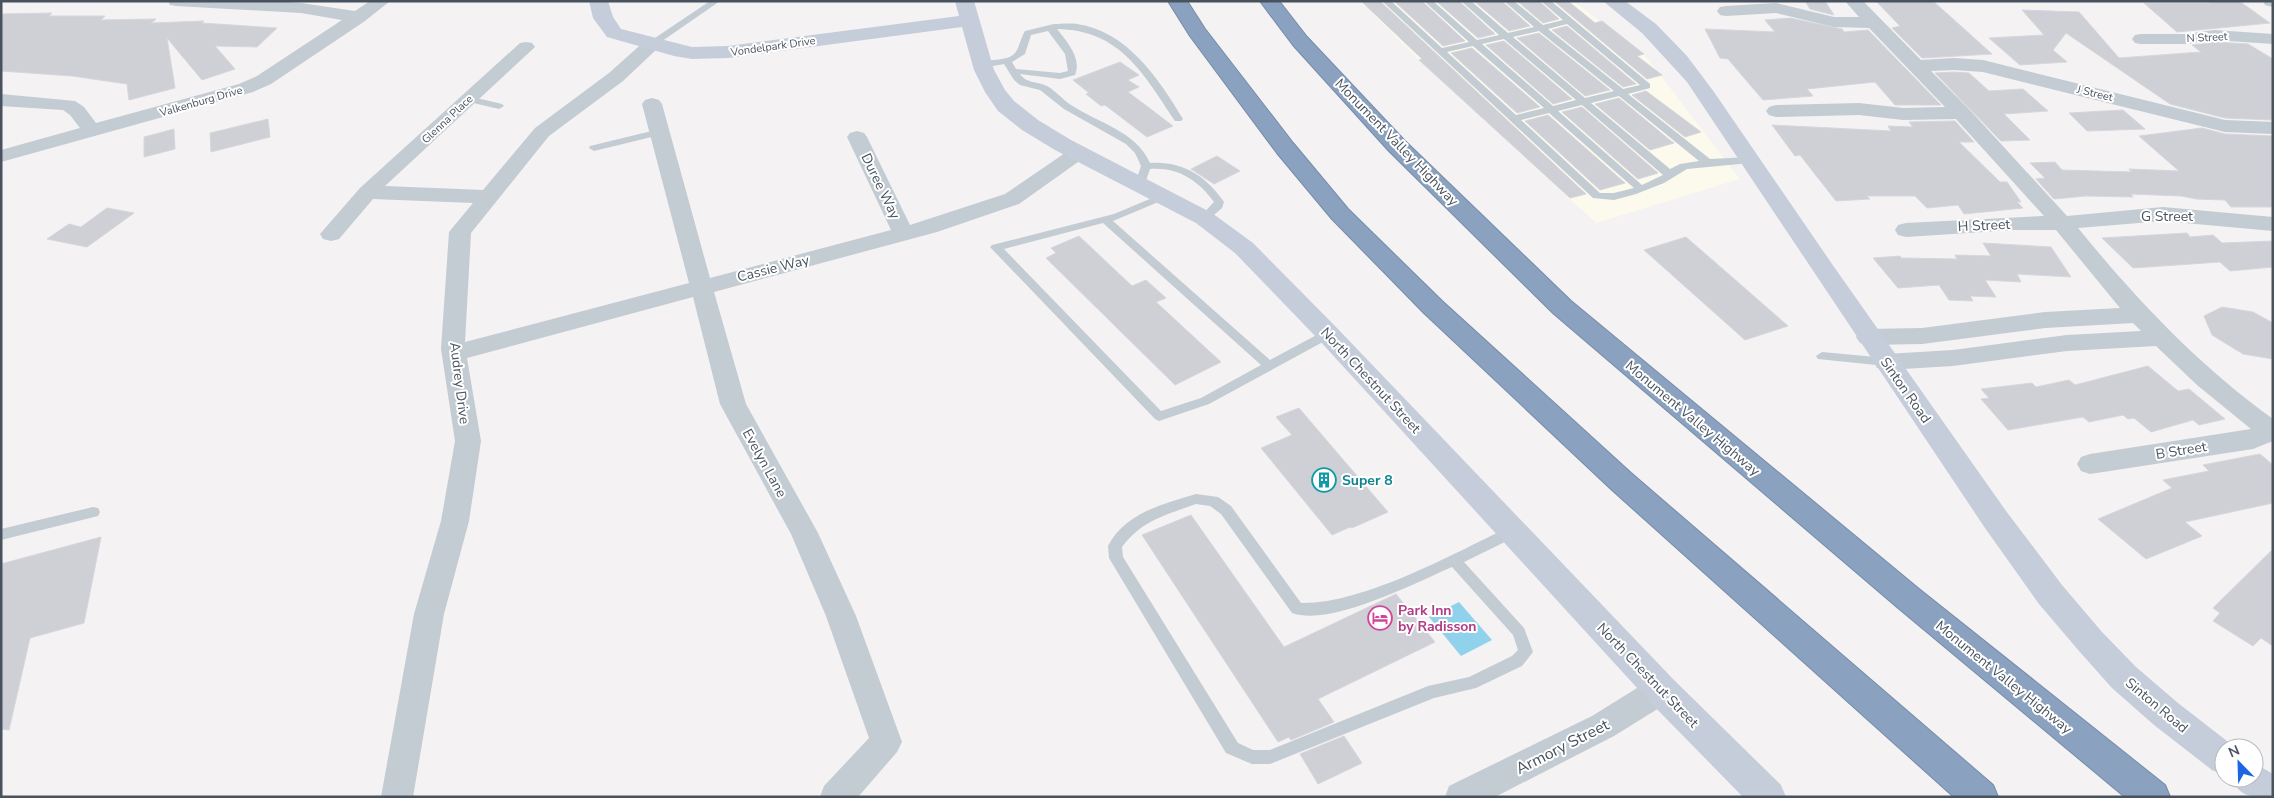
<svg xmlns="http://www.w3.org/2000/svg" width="2274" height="798" viewBox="0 0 2274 798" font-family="'Nunito Sans',sans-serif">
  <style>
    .commercial { fill: #fcf9ed }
    .water { fill: #90d2ec }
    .building { fill: #ced0d6; stroke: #d6d7dd }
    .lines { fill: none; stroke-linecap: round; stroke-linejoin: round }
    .highway-casing { stroke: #768cab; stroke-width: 2 }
    .lane { fill: #c3cbd3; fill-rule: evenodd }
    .street { fill: #c3cbd3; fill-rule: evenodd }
    .secondary { fill: #c5cdda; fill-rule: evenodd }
    .highway { fill: #8aa1bf; fill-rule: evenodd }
    .labels { text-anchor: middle; stroke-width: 4; stroke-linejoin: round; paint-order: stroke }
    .far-street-label { font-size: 11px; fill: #49535f; stroke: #fff }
    .street-label { font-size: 14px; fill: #49535f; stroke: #fff }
    .culture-label { font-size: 14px; font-weight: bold; fill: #0d838f; stroke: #fff; text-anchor: start }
    .hotel-label { font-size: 14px; font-weight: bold; fill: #b23c85; stroke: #fff; text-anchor: start }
    .near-street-label { font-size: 16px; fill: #49535f; stroke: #fff }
  </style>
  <rect width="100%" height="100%" fill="#f4f2f2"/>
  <path class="commercial" d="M1360 1H1573L1644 54 1740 179 1596 223 1419 60Z"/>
  <path class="water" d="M1459 602 1492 640 1461 656 1429 617Z"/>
  <g class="building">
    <path d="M1361 1H1380L1586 194 1570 198 1419 60 1422 59Z"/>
    <path d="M1394 1H1422L1465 41 1443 46Z"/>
    <path d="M1436 1H1459L1495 34 1478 38Z"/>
    <path d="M1474 1H1502L1530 26 1509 31Z"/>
    <path d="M1517 1H1539L1559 19 1543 23Z"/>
    <path d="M1554 1H1568L1595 23 1602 21 1644 54 1637 56 1662 75 1647 79Z"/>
    <path d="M1805 1H1825L1834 15 1810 9Z"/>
    <path d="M1876 1H1933L1992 54 1922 58 1892 28 1900 26Z"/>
    <path d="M2207 1H2239L2270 23 2177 32 2144 3H2210Z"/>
    <path d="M2022 10 2079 12 2119 58 2201 52 2192 45 2214 42 2248 44 2273 59V120L2225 118 2170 104 2066 33 2053 50 2067 62 2020 65 1989 38 2044 35Z"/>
    <path d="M52 13 49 16H105L101 20 156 19 151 23 204 21 202 23 277 28 257 47 215 46 235 69 202 80 167 38 175 88 129 100 127 84 72 76 1 71V14Z"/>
    <path d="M1790 18 1842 29 1844 32 1868 30 1941 105H1895L1875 82 1807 89 1813 96 1763 100 1728 59 1720 58 1705 29 1775 32 1765 20Z"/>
    <path d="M1567 26 1636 84 1623 87 1552 30Z"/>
    <path d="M1539 33 1610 90 1585 96 1517 38Z"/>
    <path d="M1504 41 1572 99 1553 104 1486 45Z"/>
    <path d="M1472 48 1540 107 1517 113 1451 53Z"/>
    <path d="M1120 62 1139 75 1128 80 1139 87 1128 92 1173 126 1147 137 1105 105 1101 106 1086 94 1089 93 1073 80Z"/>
    <path d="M1954 72 1969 73 1989 91 2023 89 2048 111 2004 114 2030 140 2001 141 1935 73Z"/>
    <path d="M1646 91 1701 132 1685 137 1632 95Z"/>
    <path d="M1619 98 1671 141 1674 143 1650 150 1595 104Z"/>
    <path d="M1582 107 1658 173 1638 179 1562 112Z"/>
    <path d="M2123 110 2145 129 2087 131 2069 113Z"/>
    <path d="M1548 115 1625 183 1600 190 1525 121Z"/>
    <path d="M268 119 270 137 211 152 210 133Z"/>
    <path d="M1955 121 1974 142H1959L2000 182H2007L2021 202H2017L2023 208 1964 214 1958 205 1927 208 1915 196H1867L1870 199 1836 201 1800 155 1795 156 1772 125 1891 131 1888 126 1913 127 1909 122Z"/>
    <path d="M2202 128 2225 134 2273 136V207H2231L2225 200 2196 199 2181 196 2131 194 2133 197 2086 196 2054 199 2036 179 2045 178 2030 163 2055 162 2062 170 2131 172 2129 169 2179 171 2139 136Z"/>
    <path d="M174 129 175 149 144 157V137Z"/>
    <path d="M1217 156 1240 171 1214 184 1191 169Z"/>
    <path d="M107 208 134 213 87 247 47 239 69 224 81 227Z"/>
    <path d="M2187 233 2190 237 2213 235 2222 243 2273 241V267L2230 271 2220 262 2133 268 2102 238Z"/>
    <path d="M1079 236 1132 286 1146 280 1166 298 1156 302 1221 362 1175 385 1046 258 1056 253 1051 248Z"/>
    <path d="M1686 237 1740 284 1788 326 1745 340 1644 250Z"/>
    <path d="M1983 243 2051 247 2071 277 2017 274 2021 282 1985 280 1996 297 1970 296 1973 301 1949 300 1939 285 1898 288 1873 258 1900 256 1901 258 1957 259 1955 255 1991 256Z"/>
    <path d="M2222 307 2253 312 2273 323V359L2243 354 2212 335 2204 316Z"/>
    <path d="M2148 366 2178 391 2189 389 2225 419 2199 425 2193 420 2151 432 2134 418 2128 419 2123 415 2089 422 2083 417 2008 430 1981 399 1989 398 1981 389 2032 383 2036 387 2069 380 2075 385Z"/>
    <path d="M1299 408 1310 421 1388 512 1352 528 1350 527 1332 535 1261 448 1292 435 1276 417Z"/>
    <path d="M2260 454 2273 465V503L2185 522 2202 536 2146 559 2098 519 2172 488 2163 480 2209 471 2203 465Z"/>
    <path d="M1191 515 1284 647 1396 594 1435 642 1318 699 1334 722 1291 740 1289 737 1278 742 1142 535Z"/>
    <path d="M101 537 84 623 30 638 9 730 1 729V564Z"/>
    <path d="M2273 549V646L2261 638 2253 646 2213 621 2220 613 2213 608Z"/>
    <path d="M1344 736 1362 763 1318 784 1300 754Z"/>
  </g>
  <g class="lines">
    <g class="highway-casing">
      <g id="highway">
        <path d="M1168 1H1187L1205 29 1293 143 1348 209 1442 301 1631 473 1993 785 1998 797H1954L1611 489 1424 313 1332 219 1277 153 1190 36Z"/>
        <path d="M1260 1H1279L1307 37 1405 141 1571 301 1919 589 2165 785 2170 797H2125L1897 607 1553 313 1389 151 1293 45Z"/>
      </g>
    </g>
    <g class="lane">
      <path d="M710 1H720L655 46H649V42Z"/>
      <path d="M1382 1H1391L1442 48 1469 42 1424 1H1433L1477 40 1499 35 1461 1H1471L1508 33 1534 27 1504 1H1514L1543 25 1563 20 1541 1H1551L1650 84V88L1628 94 1710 159 1750 157 1755 160 1750 163 1687 169 1664 183 1636 194 1614 200 1593 198ZM1567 24 1640 85 1623 89 1548 29ZM1539 31 1614 91 1585 98 1513 37ZM1504 39 1576 100 1553 106 1482 44ZM1473 46 1544 108 1516 115 1447 52ZM1619 96 1699 161 1680 164 1670 169 1591 103ZM1582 105 1663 175 1642 185 1558 111ZM1549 113 1634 188 1614 193H1600L1521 120Z"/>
      <path d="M1054 24C1061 24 1069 23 1077 24 1127 31 1159 79 1183 119L1181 121H1175C1143 73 1120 30 1057 29 1067 42 1082 58 1075 75L1060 79 1020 74C1027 84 1037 81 1047 86 1056 91 1063 100 1071 105 1098 123 1136 131 1150 163 1183 161 1206 176 1224 202L1222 208 1208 220H1200L1199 218 1214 202C1198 180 1178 167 1150 169L1144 186H1136L1135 184 1141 166 1135 153 1126 144 1064 109 1040 90 1020 85 1014 80 1004 64 982 68 977 65C987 57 1006 63 1015 53 1019 49 1021 37 1025 31ZM1048 31 1065 54 1068 71 1060 73 1016 69 1012 62 1025 54 1031 35Z"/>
      <path d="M468 96 502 104 504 106 499 109 465 101V97Z"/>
      <path d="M660 129 665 132 664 134 594 151 589 148 590 146Z"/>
      <path d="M1164 193 1169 196 1168 198 1113 221 1270 360 1324 331 1328 330 1334 334 1332 337 1209 404 1159 421 1155 419 990 247 992 245 1114 214ZM1103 223 1261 365 1201 398 1161 411 1004 249Z"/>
      <path d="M1822 352 1886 358 1892 362 1886 366 1818 359 1816 356Z"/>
      <path d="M1196 494 1218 497 1231 506 1301 603C1363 604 1451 555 1507 528L1512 527 1517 528 1519 532 1517 536 1464 562 1524 628 1533 652 1522 666 1476 688 1434 698 1270 764H1252L1226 753 1109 558 1108 546C1125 513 1163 504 1196 494ZM1196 504 1210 506 1221 514 1292 613C1330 627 1415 583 1452 567L1513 635 1518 650 1512 656 1469 677 1428 686 1270 750H1253L1238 743 1123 557 1122 547C1142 520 1166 515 1196 504Z"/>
      <path d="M93 507 98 508 100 512 98 516 1 540V529Z"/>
    </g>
    <g class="street">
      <path d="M168 1H273L301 3 355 11 370 1H390L365 21 271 84 253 92 1 162V150L80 128 70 115 63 110 1 106V94L75 101 84 107 96 123 239 84 257 76 342 20 301 13 176 6 170 5Z"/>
      <path d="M1845 1H1863L1921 60 1954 58 1983 60 2225 120 2273 122V134L2225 132 1983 72 1954 70 1931 71 1969 109 2067 216 2163 207 2273 217V231L2163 221 2078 228C2136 299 2198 365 2273 419V441L2253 449 2090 474 2081 471 2077 464 2081 457 2090 454 2251 429 2197 385 2156 346 2067 351 1953 366 1886 370 1877 368 1874 362 1877 356 1886 354 1953 350 2067 335 2141 331 2133 323 2045 328 1922 344 1868 345 1860 343 1856 337 1860 331 1868 329 1922 328 2045 312 2120 308 2056 230H2014L1906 237 1898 235 1895 230 1898 225 1906 223 2044 216 1956 119 1903 120 1859 115 1776 117 1769 115 1766 111 1769 107 1776 105 1859 103 1903 108 1945 107 1869 28 1834 27 1776 13 1726 16 1720 15 1717 11 1720 7 1726 6 1776 3 1834 17H1859Z"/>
      <path d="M2263 1H2273V7L2265 5Z"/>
      <path d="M2214 30 2273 34V44L2214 40 2186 44H2141L2135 43 2132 39 2135 35 2141 34H2186Z"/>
      <path d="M652 39 658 40 661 44 658 48 623 81 549 136 471 233 465 342 689 283 642 104 645 100 652 98 659 100 662 104 710 278 891 230 847 137 850 133 857 131 864 133 867 137 910 225 1005 194 1071 149 1078 147 1085 149 1088 153 1085 157 1019 204 937 232 714 292 746 404 818 533 856 616 902 742 897 752 858 797H820L824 786 869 738 826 616 791 534 720 404 693 297 467 358 481 441 469 521 444 614 413 797H381L414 614 441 521 455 441 441 349 449 232 473 203 373 199 339 239 331 241 323 239 320 234 360 188 520 43 526 42 532 43 535 47 385 186 483 190 535 128 609 73 646 40Z"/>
      <path d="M1661 676 1672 680 1676 690 1672 700 1614 736 1495 797H1445L1449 786 1592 716 1650 680Z"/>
    </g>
    <g class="secondary">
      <path d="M589 1H608L613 17 621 29 692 47 728 46 959 16 955 1H974L994 70 1005 90 1014 101 1038 120 1071 140 1212 213 1253 243 1337 328 1673 679 1781 785 1786 797H1743L1649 701 1319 340 1235 253 1196 223 1055 150 1022 130 998 111 985 92 974 70 962 27 728 58 692 59 674 56 607 37 593 18Z"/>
      <path d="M1603 1H1625L1656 24 1687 56 1714 92 1832 264 2006 511 2062 585 2102 632 2136 667 2178 703 2236 748H2224V775L2212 770 2154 725 2112 688 2079 651 2039 604 1985 528 1687 82 1642 33Z"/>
      <path d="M2254 763 2273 774V797C2251 797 2241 798 2231 778H2254Z"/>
    </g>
    <use href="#highway" class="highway"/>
  </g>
  <defs>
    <g id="building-ring" transform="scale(1.25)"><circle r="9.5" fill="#fff" stroke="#0f9aa8" stroke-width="1.5"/><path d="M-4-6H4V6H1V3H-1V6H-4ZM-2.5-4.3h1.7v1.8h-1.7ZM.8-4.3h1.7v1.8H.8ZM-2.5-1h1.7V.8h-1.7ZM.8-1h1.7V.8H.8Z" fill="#0f9aa8"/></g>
    <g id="hotel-ring" transform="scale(1.25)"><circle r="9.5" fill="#fff" stroke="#d1479c" stroke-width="1.5"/><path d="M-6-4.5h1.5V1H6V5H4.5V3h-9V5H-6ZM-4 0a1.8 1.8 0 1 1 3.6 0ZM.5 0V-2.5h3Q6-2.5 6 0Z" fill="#d1479c"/></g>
  </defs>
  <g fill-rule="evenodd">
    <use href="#building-ring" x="1324" y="480"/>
    <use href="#hotel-ring" x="1380" y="618"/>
  </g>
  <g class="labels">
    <g class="far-street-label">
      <text transform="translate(2207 37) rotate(-3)" y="4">N Street</text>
      <text transform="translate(773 46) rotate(-8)" y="4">Vondelpark Drive</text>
      <text transform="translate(2095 93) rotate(14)" y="4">J Street</text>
      <text transform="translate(201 101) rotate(-16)" y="4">Valkenburg Drive</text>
      <text transform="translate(447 119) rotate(-43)" y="4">Glenna Place</text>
    </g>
    <g class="street-label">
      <text transform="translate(1397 142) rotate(46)" y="5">Monument Valley Highway</text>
      <text transform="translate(881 186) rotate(64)" y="5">Duree Way</text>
      <text x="2167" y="221">G Street</text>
      <text transform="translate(1984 225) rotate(-3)" y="5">H Street</text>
      <text transform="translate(773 268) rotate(-14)" y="5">Cassie Way</text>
      <text transform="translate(1371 380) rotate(47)" y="5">North Chestnut Street</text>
      <text transform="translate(460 383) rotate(83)" y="5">Audrey Drive</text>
      <text transform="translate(1906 390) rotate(55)" y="5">Sinton Road</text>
      <text transform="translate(1693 418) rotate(40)" y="5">Monument Valley Highway</text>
      <text transform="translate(2181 450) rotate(-9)" y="5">B Street</text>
      <text transform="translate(765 463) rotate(61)" y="5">Evelyn Lane</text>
      <text transform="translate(1648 675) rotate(46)" y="5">North Chestnut Street</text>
      <text transform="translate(2004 677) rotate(39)" y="5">Monument Valley Highway</text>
      <text transform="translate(2157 705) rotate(40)" y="5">Sinton Road</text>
    </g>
    <g class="culture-label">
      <text x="1342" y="485">Super 8</text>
    </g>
    <g class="hotel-label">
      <text x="1398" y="615">Park Inn<tspan x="1398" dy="16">by Radisson</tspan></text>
    </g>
    <g class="near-street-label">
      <text transform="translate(1562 746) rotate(-27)" y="6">Armory Street</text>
    </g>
  </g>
  <rect width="2274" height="798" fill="none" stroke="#49535f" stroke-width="5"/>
  <g transform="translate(2239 763) rotate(337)"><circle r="24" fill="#ffffff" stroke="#b6babf"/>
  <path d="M0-4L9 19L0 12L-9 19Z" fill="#1c66e3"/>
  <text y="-8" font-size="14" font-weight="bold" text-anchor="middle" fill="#49535f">N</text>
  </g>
</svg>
